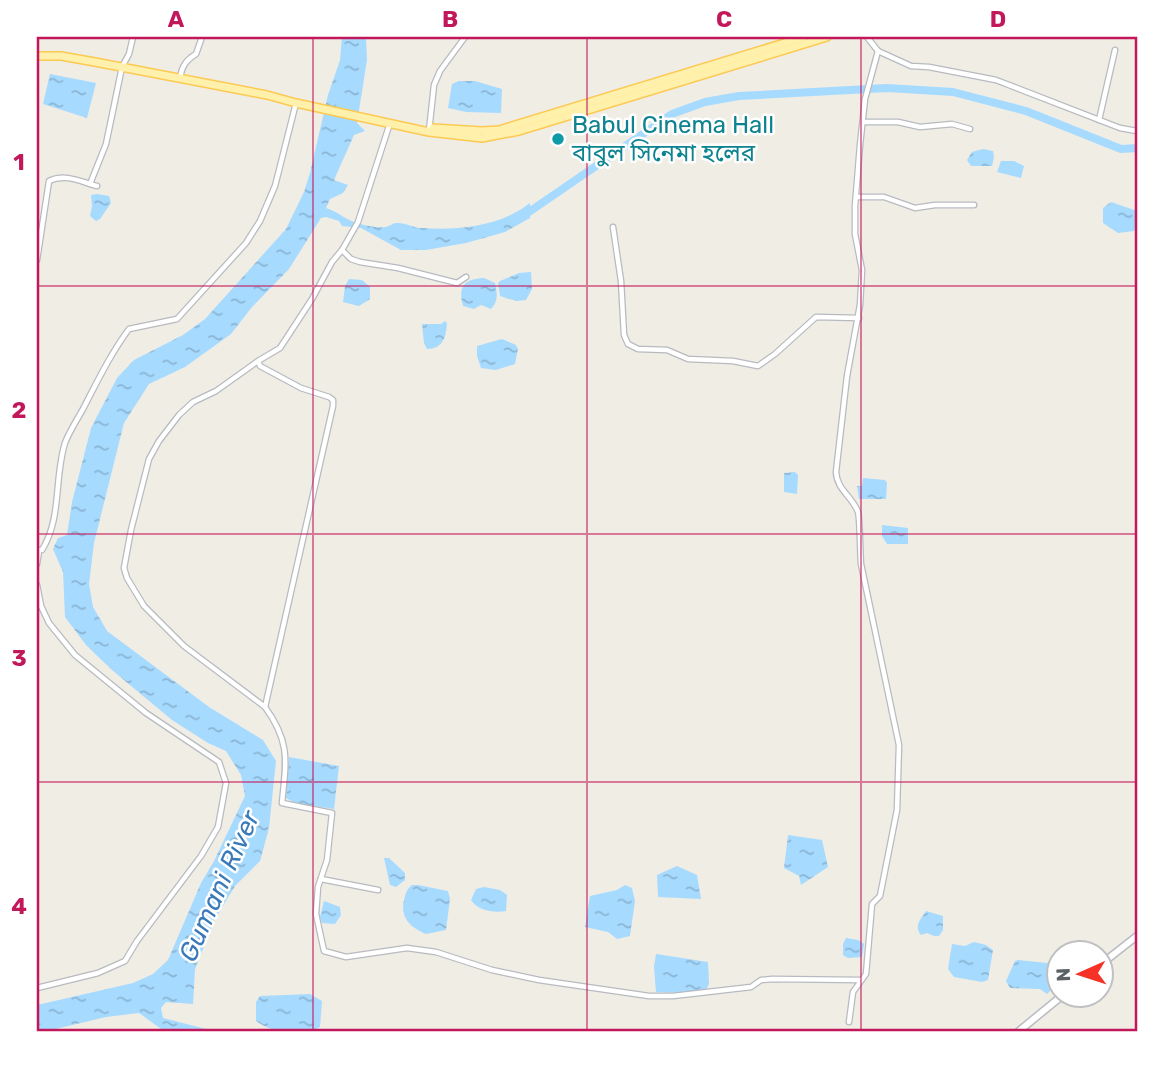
<svg xmlns="http://www.w3.org/2000/svg" width="1174" height="1068" viewBox="0 0 1174 1068" font-family="Rubik,'Noto Sans Bengali',sans-serif">
  <style>
    .water { fill: url(#water-ripples) }
    .lines { fill: none; stroke-linecap: round; stroke-linejoin: round }
    .river { stroke: #a6daff; stroke-width: 8 }
    .minor-casing { stroke: #b7bbc0; stroke-width: 7 }
    .secondary-casing { stroke: #b8bcc2; stroke-width: 9 }
    .primary-casing { stroke: #fcc952; stroke-width: 10 }
    .minor { stroke: #fff; stroke-width: 4.5 }
    .secondary { stroke: #fff; stroke-width: 6 }
    .primary { stroke: #fff0ab; stroke-width: 7 }
    .grid { fill: none; stroke: #c2185b; stroke-width: 2; stroke-opacity: 0.55 }
    .culture-dot { fill: #0f9aa8; stroke: #fff; stroke-width: 2.5 }
    .labels { text-anchor: middle; stroke-width: 5; stroke-linejoin: round; paint-order: stroke }
    .culture-label { font-size: 24px; fill: #0d838f; stroke: #fff; text-anchor: start }
    .water-label { font-size: 26px; font-style: italic; fill: #3a7ab9; stroke: #fff }
    .neatline { fill: none; stroke: #c2185b; stroke-width: 2.5 }
    .grid-label { font-size: 23px; text-anchor: middle; font-weight: bold; fill: #c2185b }
  </style>
  <defs>
    <pattern id="water-ripples" width="26" height="14" patternUnits="userSpaceOnUse" patternTransform="scale(1.75)"><rect width="26" height="14" fill="#a6daff"/><path d="M2 4q2-2 4 0t4 0M15 11q2-2 4 0t4 0" fill="none" stroke="#8ab4d2"/></pattern>
  </defs>
  <rect width="100%" height="100%" fill="#f0ede5"/>
  <g class="water">
    <path d="M342 37H366L367 60 357 123 365 131 354 135 334 180 348 185 343 193 330 199 326 208C339 212 347 221 360 224 367 226 379 228 386 227 390 226 393 223 396 223 404 222 414 228 422 228 458 231 501 226 530 203V218L505 232 466 243 426 250H401L361 228 342 226 339 221 326 217 321 218 289 269 252 307 231 334 185 367 149 384 124 423 94 543 89 584 93 607 107 631 209 707 263 740 276 761 269 828 260 861 235 886 214 921 195 969 193 1004 166 1002 161 1008 163 1018 214 1031H164L139 1013 106 1017 47 1031H37V1005L133 983 153 974 168 960 201 883 214 861 245 796 241 775 226 751 208 743 172 720 112 670 86 645 65 617 63 572 53 549 58 538 67 535 72 502 91 428 117 378 134 360 183 335 205 319 286 229 304 192 310 173 328 95 340 60Z"/>
    <path d="M50 74 96 83 87 118 43 104Z"/>
    <path d="M459 81H475L502 89 501 113 466 112 448 108 452 84Z"/>
    <path d="M983 149 993 151 994 157 992 166H971L967 160 972 152Z"/>
    <path d="M1001 161H1014L1024 166 1021 178 997 172Z"/>
    <path d="M97 194 109 196 111 203 100 219 96 221 90 216 92 206 91 195Z"/>
    <path d="M1111 202 1137 211V225L1134 231 1118 233 1103 223V208Z"/>
    <path d="M531 272 532 289 526 300 516 301 500 296 498 283 500 281 519 273Z"/>
    <path d="M484 278 495 283C497 292 499 301 491 309L481 305 474 309 463 306C458 286 464 279 484 278Z"/>
    <path d="M349 279 362 280 370 287V299L359 306 343 302 345 286Z"/>
    <path d="M445 321 447 323C446 337 443 349 427 349L424 343 422 324H441Z"/>
    <path d="M502 339 516 345 518 349 515 364 496 370 481 368 477 356V346Z"/>
    <path d="M784 473 795 472 798 475 797 494 784 492Z"/>
    <path d="M863 478 885 480 887 483 886 499H859L857 486H862Z"/>
    <path d="M882 525 908 528V544H887L882 536Z"/>
    <path d="M289 757 339 766 334 809 295 803 286 798Z"/>
    <path d="M788 835 822 840 828 867 801 885 799 876 784 868Z"/>
    <path d="M384 858H389L405 873V880L396 887 390 885Z"/>
    <path d="M677 866 697 875 701 899 658 897 657 875Z"/>
    <path d="M412 885H418L448 891 450 899 446 930 426 934C410 927 400 918 404 900 406 893 406 890 412 885Z"/>
    <path d="M625 885 632 888 635 901 630 936 617 939 608 932 585 927 590 896 617 890Z"/>
    <path d="M484 887 500 890 507 895 506 911C494 913 478 911 471 900L476 889Z"/>
    <path d="M324 901 340 907 341 915 335 924 322 923 320 917Z"/>
    <path d="M926 911 943 916V930L939 936H934L927 933 921 935C914 926 920 920 926 911Z"/>
    <path d="M846 938 858 940 864 944 862 957 848 958 843 955V944Z"/>
    <path d="M974 942 986 945 993 950 988 980 982 982 954 977 948 969 952 944 965 946Z"/>
    <path d="M656 954 708 962 709 984 706 990 683 993 656 992 654 967Z"/>
    <path d="M1018 960 1047 963 1056 970 1058 983 1047 994 1040 989 1010 988 1006 981 1015 961Z"/>
    <path d="M310 994 322 1001 320 1027C303 1037 272 1033 256 1021V1002L260 996Z"/>
  </g>
  <g class="lines">
    <path class="river" d="M523 216 672 114 705 102 739 96 887 88 953 92 1026 111 1121 149 1137 148"/>
    <g class="minor-casing">
      <g id="minor">
        <path d="M867 37 878 51 911 66 929 67 996 80 1120 128 1137 131"/>
        <path d="M180 78C182 66 186 60 196 54L202 37"/>
        <path d="M1099 120 1115 50"/>
        <path d="M863 122H898L920 127 952 124 970 129"/>
        <path d="M429 131 434 85 440 71 465 37"/>
        <path d="M90 184 106 144 122 67 129 54 133 37"/>
        <path d="M856 197H884L915 208 935 205H974"/>
        <path d="M613 227 621 281 624 335 628 344 638 349 667 350 688 359 733 361 758 366 775 354 816 317 859 318"/>
        <path d="M342 250 351 259 360 262 398 268 457 283 466 277"/>
        <path d="M37 260 49 181C65 173 82 182 97 186"/>
        <path d="M258 361 260 366 301 388 329 397 333 400V406L265 707 184 646 144 606 127 578 124 568 131 530 149 459 159 441 179 415 193 402 216 391 258 361 280 348 312 299 332 262 342 250 358 222 390 123"/>
        <path d="M37 550H42C62 518 54 478 65 443 69 432 77 420 83 409 97 382 111 353 129 329L177 319 246 243 260 221 275 186 296 103"/>
        <path d="M37 564 39 551"/>
        <path d="M37 585 41 606 49 623 75 655 146 713 219 762 226 783 218 827 201 856 137 941 125 961 98 973 37 988"/>
        <path d="M265 707C291 743 286 761 282 803L332 813 327 860 318 887 316 914 324 951 346 957 407 948 436 952 492 970 539 980 649 996H673L751 987 761 980 772 979 861 980"/>
        <path d="M321 879 378 890"/>
        <path d="M849 1022 853 992 866 974 872 904 880 896 897 810 899 745 861 564C860 553 860 518 858 512 852 496 837 490 836 472L847 376 860 305 862 270 855 234V206L860 145 865 99 878 51"/>
      </g>
    </g>
    <g class="secondary-casing">
      <g id="secondary">
        <path d="M1100 965 1137 936"/>
        <path d="M1019 1031 1063 995"/>
      </g>
    </g>
    <g class="primary-casing">
      <g id="primary">
        <path d="M37 56H61L95 62 267 95 296 103 429 132 482 138 519 131 827 37"/>
        <path d="M433 128 482 131 499 130 804 37"/>
      </g>
    </g>
    <use href="#minor" class="minor"/>
    <use href="#secondary" class="secondary"/>
    <use href="#primary" class="primary"/>
  </g>
  <path class="grid" d="M313 37V1031M587 37V1031M861 37V1031M37 286H1137M37 534H1137M37 782H1137"/>
  <circle class="culture-dot" cx="558" cy="139" r="7"/>
  <g class="labels">
    <g class="culture-label">
      <text x="572" y="133">Babul Cinema Hall<tspan x="572" dy="28">বাবুল সিনেমা হলের</tspan></text>
    </g>
    <g class="water-label">
      <text transform="translate(219 886) rotate(-66)" y="9">Gumani River</text>
    </g>
  </g>
  <rect width="1174" height="1068" fill="none" stroke="#ffffff" stroke-width="77"/>
  <g transform="translate(1080 974) rotate(267)"><circle r="33" fill="#ffffff" stroke="#bec0c2" stroke-width="2"/>
  <path d="M0-5L12 26L0 18L-12 26Z" fill="#f63125"/>
  <text y="-10" font-size="19" font-weight="bold" text-anchor="middle" fill="#5c6166">N</text>
  </g>
  <rect x="38" y="38" width="1098" height="992" class="neatline"/>
  <g class="grid-label">
    <text x="176" y="27">A</text>
    <text x="450" y="27">B</text>
    <text x="724" y="27">C</text>
    <text x="998" y="27">D</text>
    <text x="19" y="170">1</text>
    <text x="19" y="418">2</text>
    <text x="19" y="666">3</text>
    <text x="19" y="914">4</text>
  </g>
</svg>
